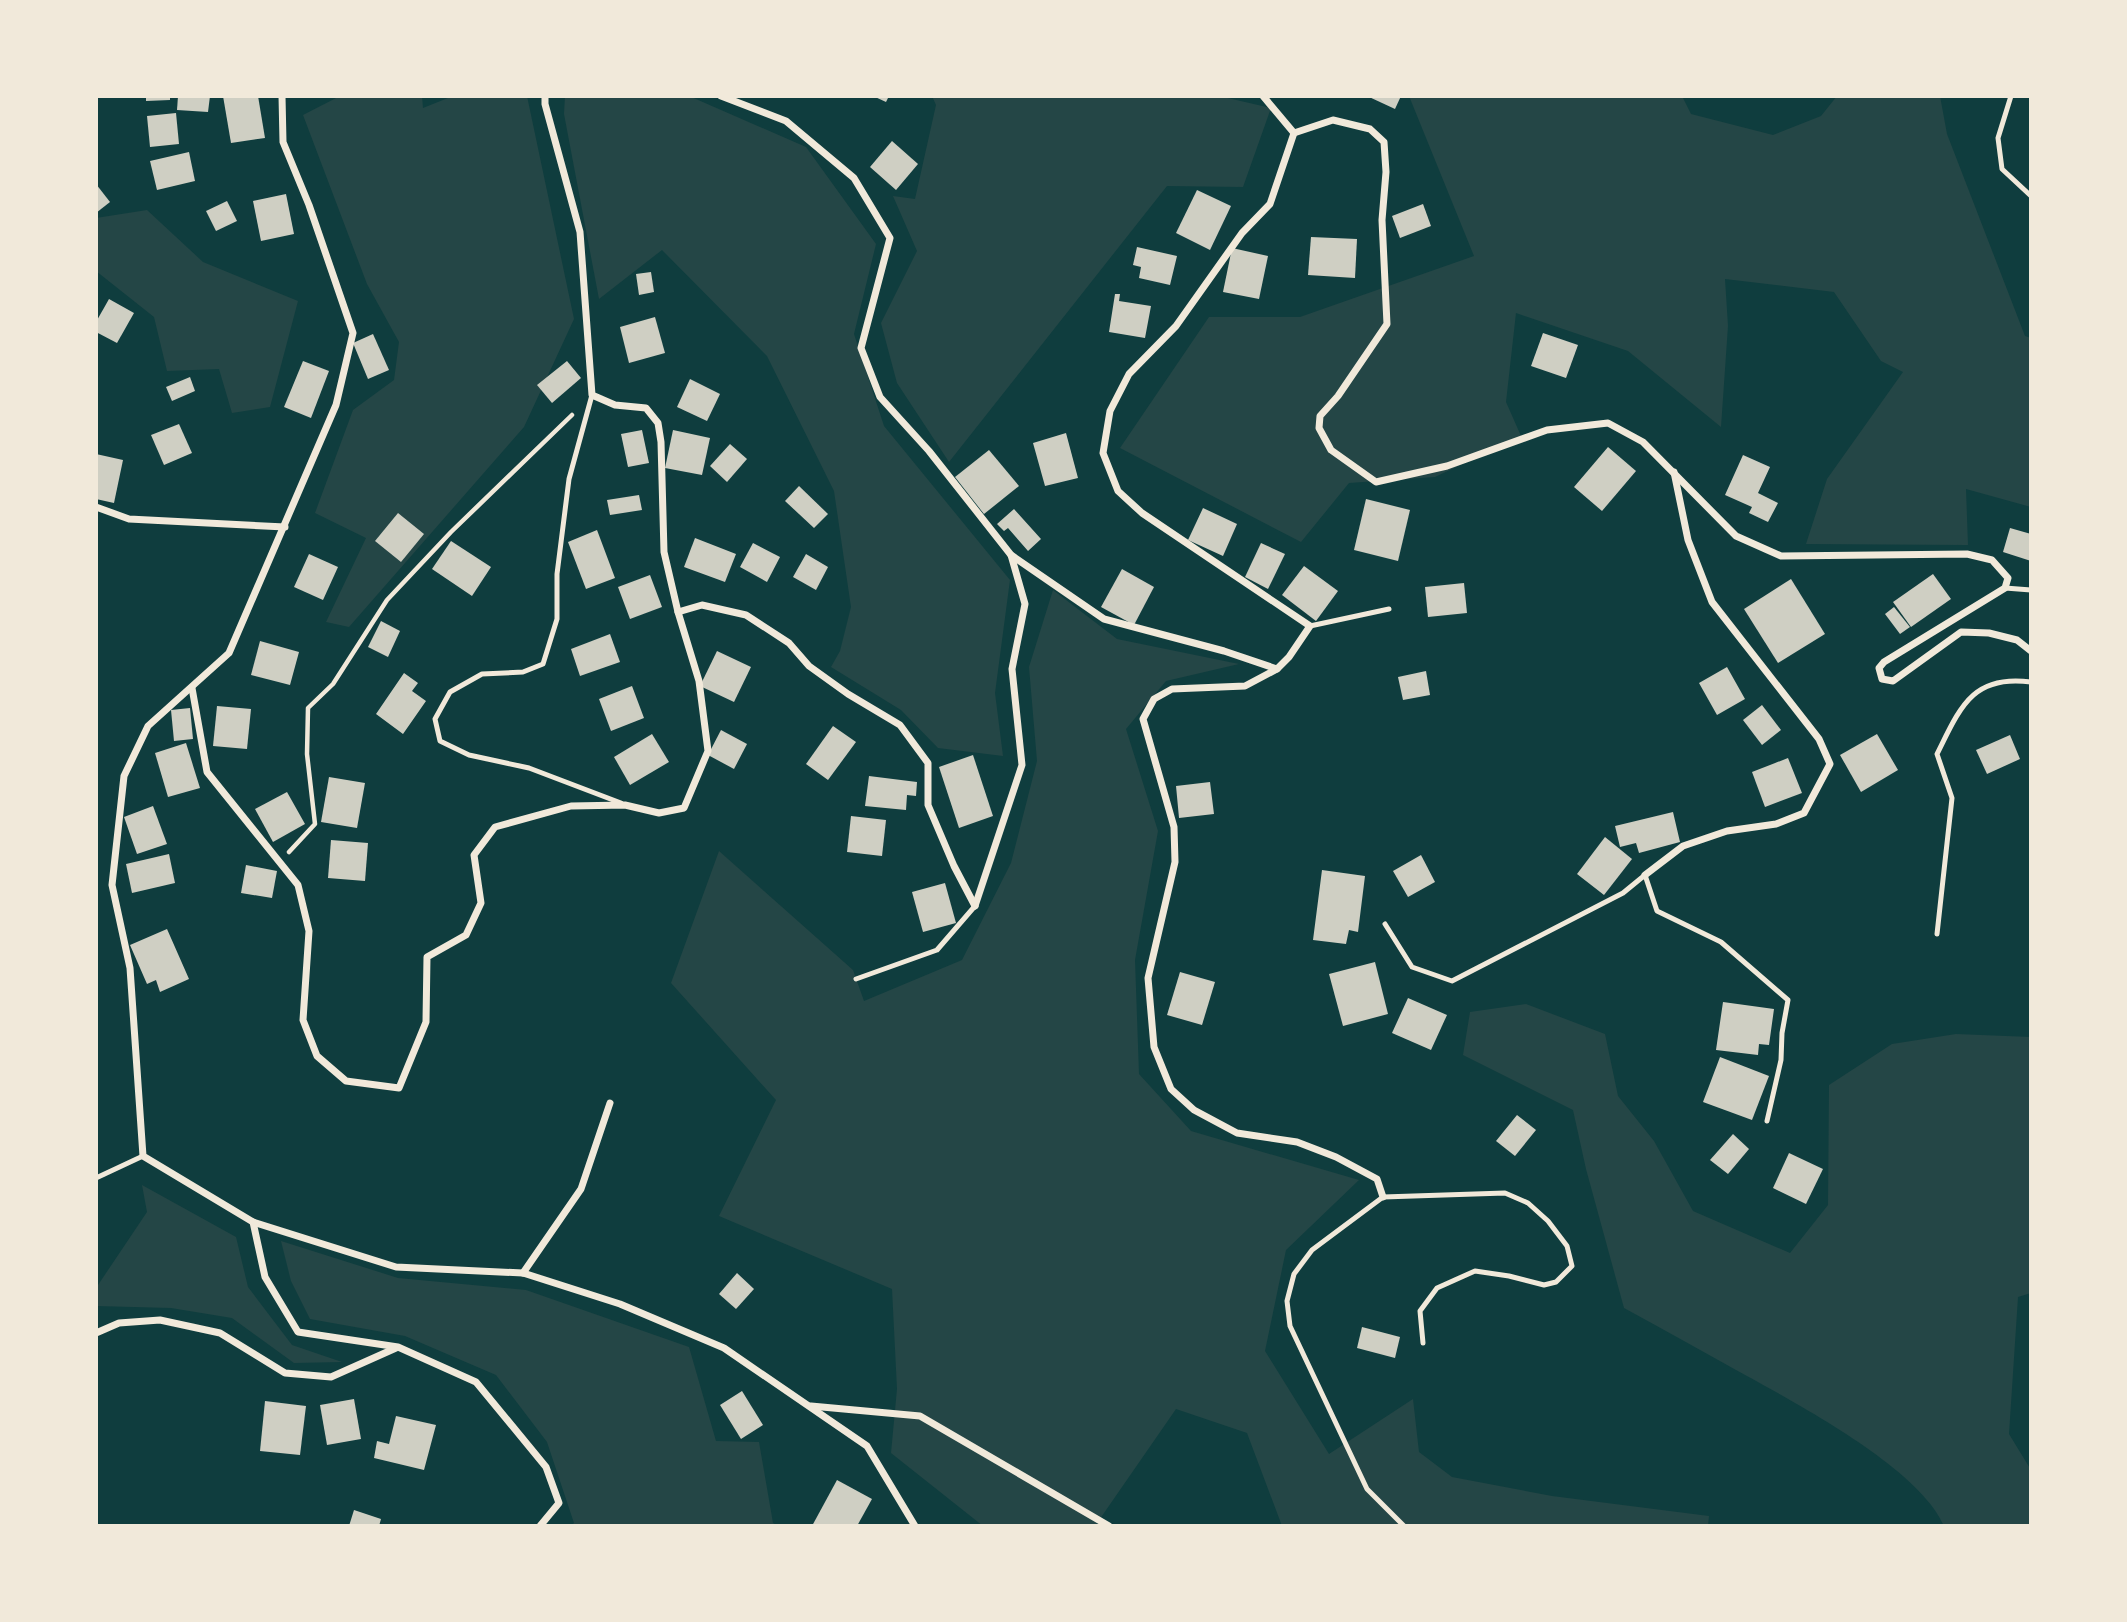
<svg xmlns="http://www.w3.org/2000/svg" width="2127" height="1622" viewBox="0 0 2127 1622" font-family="'Public Sans',sans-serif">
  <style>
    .green { fill: #244646 }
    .building { fill: #cfcfc3 }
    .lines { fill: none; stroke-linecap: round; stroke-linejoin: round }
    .path { stroke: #f1e9da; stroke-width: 4.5 }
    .service { stroke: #f1e9da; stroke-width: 5 }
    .minor { stroke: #f1e9da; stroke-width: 7 }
  </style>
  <rect width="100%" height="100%" fill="#0f3d3e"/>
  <g class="green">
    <path d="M340 96H422L423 108 453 96H527L574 319 524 427 349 627 326 622 366 538 315 513 353 410 394 380 399 342 367 284 303 115Z"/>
    <path d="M565 96H689L806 147 876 244 854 334 884 426 1010 580 995 693 1003 756 938 748 901 710 831 667 840 651 851 607 834 491 767 356 662 250 599 299 564 114Z"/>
    <path d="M932 96H1219L1271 108 1243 187 1167 186 949 462 897 383 881 323 917 251 893 196 915 199 936 105Z"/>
    <path d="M1409 96H1682L1691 114 1773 135 1821 116 1837 96H1940L1947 134 2025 336 2031 338V507L1966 489 1968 545 1806 544 1827 479 1903 372 1881 361 1834 292 1725 279 1728 326 1721 427 1628 351 1516 313 1506 402 1521 436 1435 477 1349 483 1301 542 1120 448 1209 317H1300L1474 256Z"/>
    <path d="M147 210 203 262 298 301 270 407 232 413 219 369 167 371 154 317 96 271V218Z"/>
    <path d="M1053 590 1117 639 1239 664 1166 681 1126 729 1158 831 1135 960 1139 1074 1191 1131 1359 1180 1286 1250 1265 1351 1329 1454 1413 1399 1419 1452 1452 1477 1552 1496 1709 1516 1708 1526H1282L1247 1433 1176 1409 1095 1526H983L891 1453 897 1389 892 1289 719 1216 776 1100 671 983 719 851 853 970 864 1001 962 960 1011 863 1037 761 1029 667Z"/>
    <path d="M1526 1004 1605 1034 1618 1096 1654 1141 1693 1211 1790 1253 1828 1205 1829 1085 1892 1044 1956 1034 2031 1037V1293L2018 1297 2009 1434 2031 1470V1526H1944C1919 1467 1792 1401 1736 1370 1699 1349 1662 1329 1624 1308L1586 1169 1573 1110 1463 1055 1470 1012Z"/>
    <path d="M142 1185 236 1237 248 1287 292 1345 342 1362 294 1363 232 1318 171 1308 96 1306V1288L147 1212Z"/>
    <path d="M281 1241 398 1278 526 1290 689 1347 716 1441 759 1442 773 1523 778 1526H571L574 1523 547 1442 496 1375 405 1336 310 1319 291 1281Z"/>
  </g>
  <g class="building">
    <path d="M146 96H170V100L146 101Z"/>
    <path d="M178 96H210L208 112 177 110Z"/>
    <path d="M223 96H258L265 138 231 143Z"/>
    <path d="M873 96H889L886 102Z"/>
    <path d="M1367 96H1401L1395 109Z"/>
    <path d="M176 113 179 144 150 147 147 116Z"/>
    <path d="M892 141 918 164 896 190 870 167Z"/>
    <path d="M189 152 195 181 157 190 150 161Z"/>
    <path d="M96 184 110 202 96 213Z"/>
    <path d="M1197 190 1231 206 1210 250 1176 233Z"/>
    <path d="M286 194 294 234 261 241 253 201Z"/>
    <path d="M227 201 237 221 216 231 206 211Z"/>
    <path d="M1423 204 1431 226 1400 238 1392 216Z"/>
    <path d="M1311 237 1357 239 1355 278 1308 275Z"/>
    <path d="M1137 247 1177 256 1170 285 1139 278 1141 267 1133 265Z"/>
    <path d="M1232 248 1268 256 1259 299 1223 292Z"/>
    <path d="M651 272 654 292 639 295 636 274Z"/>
    <path d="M1115 294H1120L1119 301 1151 306 1145 338 1109 332Z"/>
    <path d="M109 299 134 313 117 343 96 332V322Z"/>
    <path d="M655 317 665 353 629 363 620 327Z"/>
    <path d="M1543 333 1578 345 1566 378 1531 366Z"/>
    <path d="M373 334 389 370 368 379 353 343Z"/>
    <path d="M303 361 329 371 311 418 284 407Z"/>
    <path d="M567 361 581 378 552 403 537 385Z"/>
    <path d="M190 377 195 391 172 401 166 387Z"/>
    <path d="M690 379 720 394 707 421 677 407Z"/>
    <path d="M179 424 192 453 164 465 151 435Z"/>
    <path d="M642 430 649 463 628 467 621 434Z"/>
    <path d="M673 430 710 438 702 475 665 468Z"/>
    <path d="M1066 433 1078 478 1045 486 1033 443Z"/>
    <path d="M730 444 747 459 727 482 710 466Z"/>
    <path d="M1608 447 1636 471 1602 511 1574 487Z"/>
    <path d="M989 450 1019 486 984 514 955 477Z"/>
    <path d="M96 454 123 460 114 503 96 499Z"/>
    <path d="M1743 455 1770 467 1758 493 1778 503 1768 522 1749 513 1752 507 1725 495Z"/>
    <path d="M799 486 828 514 814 528 785 501Z"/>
    <path d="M639 495 642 510 610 515 607 500Z"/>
    <path d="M1366 499 1410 510 1398 561 1354 550Z"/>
    <path d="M1203 508 1237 524 1223 556 1188 540Z"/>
    <path d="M1014 509 1041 539 1028 551 1008 528 1004 531 997 524Z"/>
    <path d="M398 513 424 534 401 562 375 541Z"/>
    <path d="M2010 528 2031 534V561L2003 552Z"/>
    <path d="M597 530 615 578 586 589 568 542Z"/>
    <path d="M695 538 736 554 725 582 684 567Z"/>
    <path d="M451 541 491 567 472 596 432 569Z"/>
    <path d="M753 543 780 557 767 582 740 567Z"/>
    <path d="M1261 543 1285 554 1268 589 1245 577Z"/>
    <path d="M309 554 338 567 323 600 294 587Z"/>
    <path d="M806 554 828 567 816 590 793 577Z"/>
    <path d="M1304 566 1338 591 1316 621 1282 595Z"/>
    <path d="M1122 569 1154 587 1134 625 1101 607Z"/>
    <path d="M1933 574 1951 599 1911 627 1893 602Z"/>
    <path d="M650 575 662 607 630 619 618 587Z"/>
    <path d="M1791 579 1825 634 1778 663 1744 609Z"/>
    <path d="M1464 583 1467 613 1428 617 1425 587Z"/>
    <path d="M1894 607 1910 627 1900 634 1885 614Z"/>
    <path d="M381 621 400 631 388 657 368 647Z"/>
    <path d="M610 634 620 662 580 676 571 649Z"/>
    <path d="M260 641 299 652 290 685 251 675Z"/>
    <path d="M717 651 751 667 734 702 700 686Z"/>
    <path d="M1727 667 1745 699 1717 715 1699 683Z"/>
    <path d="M1426 671 1430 695 1403 700 1398 677Z"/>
    <path d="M404 673 418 683 412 691 426 701 403 734 376 714Z"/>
    <path d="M632 686 644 718 611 731 599 699Z"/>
    <path d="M1762 705 1781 730 1762 745 1743 720Z"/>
    <path d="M217 706 251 709 247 749 213 746Z"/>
    <path d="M190 708 193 739 174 741 171 710Z"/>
    <path d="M833 726 856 742 828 780 806 764Z"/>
    <path d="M721 730 747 744 734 769 708 755Z"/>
    <path d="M652 734 669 762 630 785 614 757Z"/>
    <path d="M1877 734 1898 770 1861 792 1840 755Z"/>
    <path d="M2010 735 2020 759 1987 774 1976 750Z"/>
    <path d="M186 743 200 788 168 797 155 753Z"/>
    <path d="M973 755 993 816 959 828 939 767Z"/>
    <path d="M1788 758 1802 793 1765 807 1752 772Z"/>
    <path d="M869 776 917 782 916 796 907 795 906 810 865 806Z"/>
    <path d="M329 777 365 783 357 828 321 822Z"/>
    <path d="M1210 782 1214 814 1179 818 1176 786Z"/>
    <path d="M287 792 305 824 273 842 255 809Z"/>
    <path d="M153 806 167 844 137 854 124 817Z"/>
    <path d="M1673 812 1680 842 1639 853 1636 843 1620 847 1615 826Z"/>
    <path d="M851 816 886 820 882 856 847 852Z"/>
    <path d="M1605 837 1632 859 1604 895 1577 874Z"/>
    <path d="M331 840 368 843 365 881 328 878Z"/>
    <path d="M169 854 175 883 132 893 126 864Z"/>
    <path d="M1421 855 1435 882 1408 897 1393 871Z"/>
    <path d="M246 865 277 871 272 898 241 893Z"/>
    <path d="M1322 870 1365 876 1358 932 1349 930 1346 944 1313 940Z"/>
    <path d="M945 883 956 923 923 932 912 892Z"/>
    <path d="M167 929 189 979 160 992 156 980 147 984 130 945Z"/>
    <path d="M1375 962 1388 1014 1343 1026 1329 974Z"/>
    <path d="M1180 972 1215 982 1202 1025 1167 1015Z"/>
    <path d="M1408 998 1447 1015 1431 1050 1392 1033Z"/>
    <path d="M1723 1002 1774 1009 1769 1045 1759 1044 1758 1055 1716 1050Z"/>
    <path d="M1720 1057 1769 1076 1752 1120 1703 1102Z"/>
    <path d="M1517 1115 1536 1130 1515 1156 1496 1141Z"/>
    <path d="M1733 1134 1749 1149 1728 1174 1710 1160Z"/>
    <path d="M1789 1153 1823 1169 1806 1204 1773 1188Z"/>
    <path d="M737 1273 754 1289 736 1309 719 1294Z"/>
    <path d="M1362 1327 1400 1337 1395 1358 1357 1348Z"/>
    <path d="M742 1391 763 1425 741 1439 720 1405Z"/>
    <path d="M354 1399 361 1439 327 1445 320 1405Z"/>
    <path d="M265 1401 306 1406 300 1455 260 1451Z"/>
    <path d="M396 1416 436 1425 424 1470 374 1458 377 1441 389 1444Z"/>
    <path d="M837 1480 872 1499 857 1526H812Z"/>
    <path d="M354 1510 381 1519 379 1526H349Z"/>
  </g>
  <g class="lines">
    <path class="path" d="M289 852 315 824 307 754 308 708 333 684 387 600 451 532 572 415"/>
    <g class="service">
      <path d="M2011 96 1998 138 2002 169 2031 196"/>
      <path d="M592 395 569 479 557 574V619L543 664 523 672 482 674 450 692 435 719 440 741 469 755 529 768 621 803"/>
      <path d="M2005 588 2031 590"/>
      <path d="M1310 626 1389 609"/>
      <path d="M1385 924 1412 967 1452 981 1623 893 1645 875 1657 911 1721 942 1788 1000 1782 1033 1781 1060 1767 1121"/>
      <path d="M1937 934 1952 798 1937 754C1960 708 1972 674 2031 682"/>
      <path d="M856 979 937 950 975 906"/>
      <path d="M96 1178 143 1156"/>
      <path d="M1404 1526 1367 1489 1290 1326 1287 1301 1294 1274 1312 1250 1383 1197 1505 1193 1528 1203 1548 1221 1567 1246 1572 1266 1556 1282 1544 1285 1509 1276 1475 1271 1437 1288 1420 1311 1423 1343"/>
    </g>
    <g class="minor">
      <path d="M282 96 283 142 309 205 353 333 336 405 229 653 148 726 124 776 112 885 130 968 143 1156 253 1222 396 1267 523 1273 620 1304 724 1348 867 1446 915 1526"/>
      <path d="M721 96 786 121 854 178 890 238 861 348 880 397 929 451 1011 555 1104 619 1224 651 1277 669 1289 657 1310 626 1142 513 1118 491 1103 453 1110 411 1129 374 1176 326 1242 233 1270 204 1294 133 1333 120 1370 129 1384 142 1386 172 1382 220 1387 324 1338 396 1320 416 1319 428 1331 450 1376 482 1447 466 1547 430 1608 423 1643 442 1736 536 1781 556 1967 554 1992 560 2008 578 2005 588 1884 662 1879 668 1882 679 1893 681 1961 632 1989 633 2017 640 2031 651"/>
      <path d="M1263 96 1294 133"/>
      <path d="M96 507 129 519 285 527"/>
      <path d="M678 612 702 605 746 615 789 643 809 666 848 694 900 725 928 763V805L954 866 975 906"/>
      <path d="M1277 669 1245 686 1172 689 1154 699 1143 719 1174 827 1175 862 1148 978 1154 1047 1171 1089 1194 1110 1237 1133 1297 1142 1336 1157 1377 1179 1383 1197"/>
      <path d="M192 688 207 772 298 885 309 931 303 1020 317 1056 346 1081 399 1088 426 1022 427 957 466 935 481 903 474 855 495 827 571 806 625 805 659 813 684 808 708 751 699 681 678 612 664 552 661 442 658 423 646 408 615 405 592 395 580 232 545 104V96"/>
      <path d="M1645 875 1683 846 1727 831 1776 824 1804 813 1830 764 1819 739 1712 602 1688 540 1674 472"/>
      <path d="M975 906 1022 765 1012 669 1025 604 1011 555"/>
      <path d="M253 1222 265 1277 298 1332 398 1347 476 1382 546 1467 559 1503 540 1526"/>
      <path d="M523 1273 581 1189 610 1103"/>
      <path d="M96 1333 119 1323 160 1320 220 1333 285 1373 331 1377 396 1348"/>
      <path d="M811 1406 920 1416 1109 1526"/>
    </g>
  </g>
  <rect width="2127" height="1622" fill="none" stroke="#f1e9da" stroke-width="196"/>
</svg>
